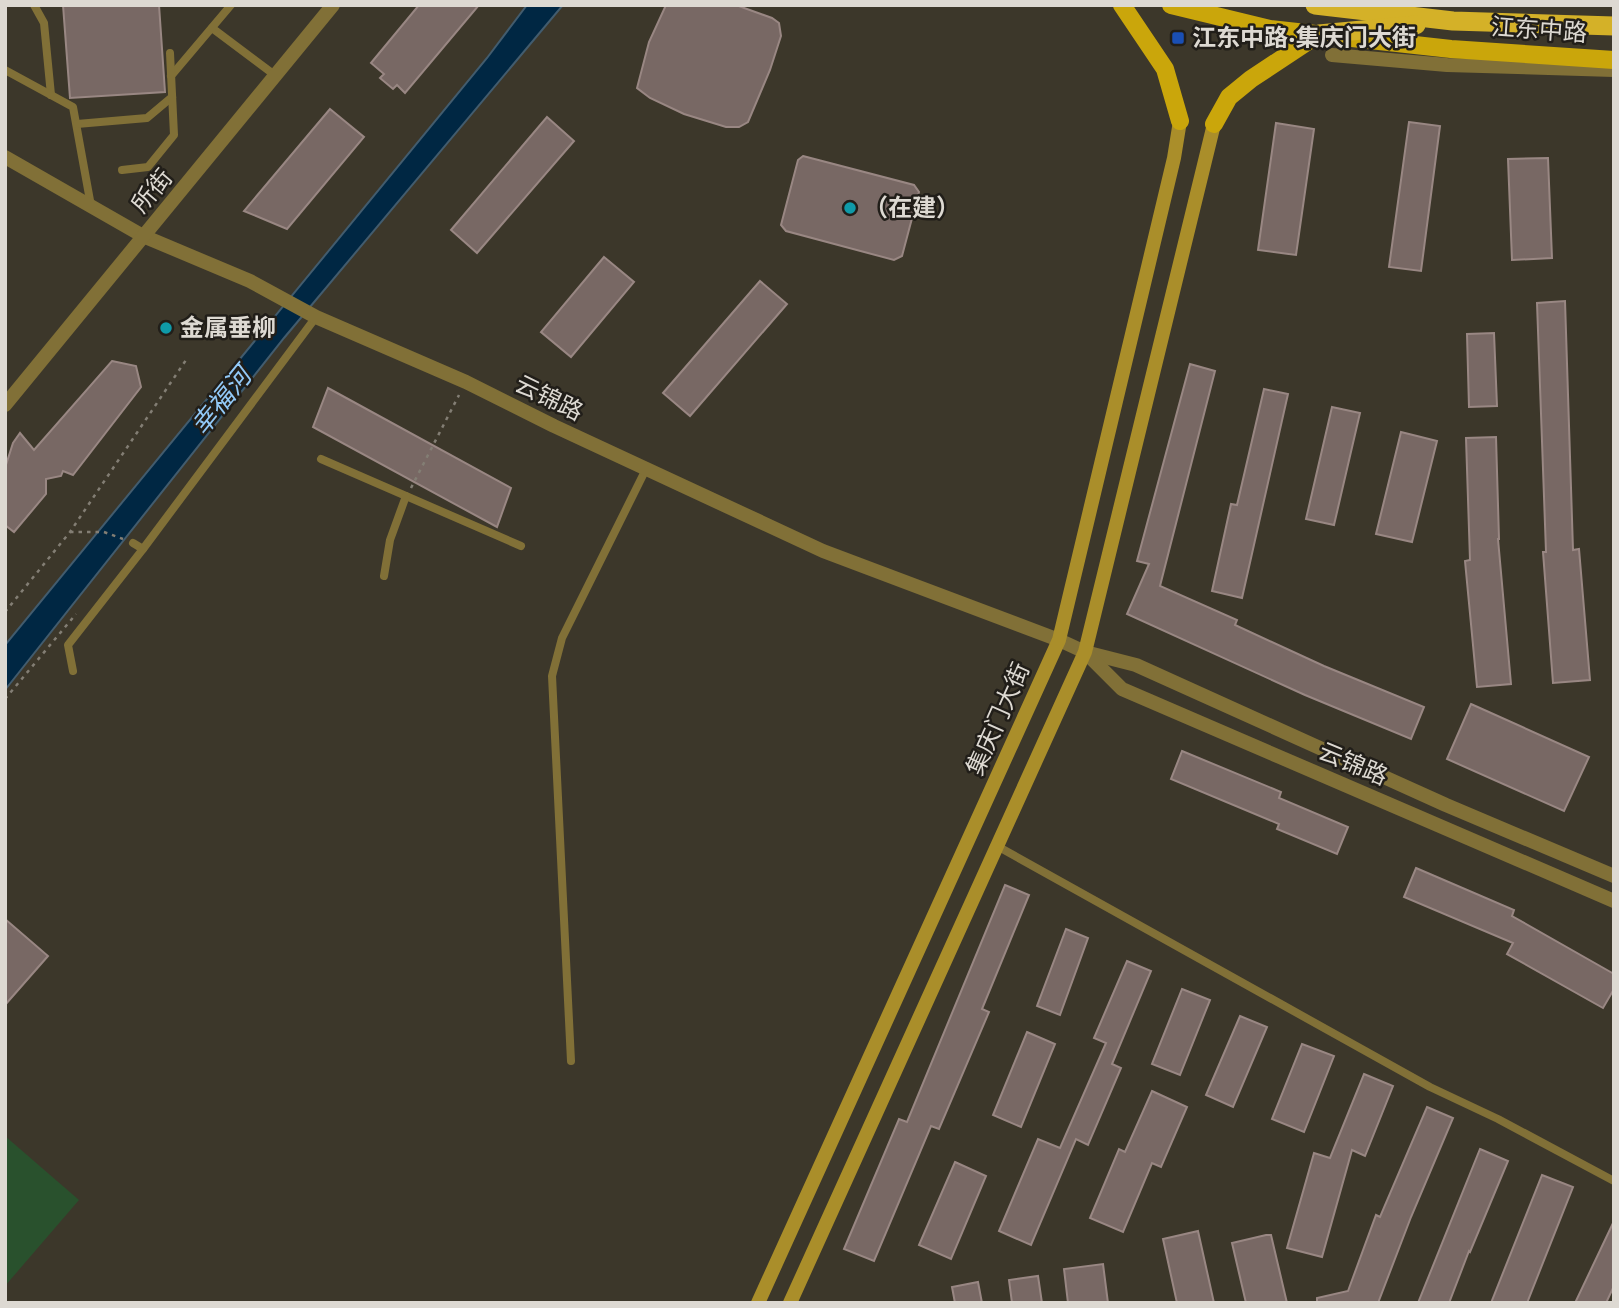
<svg xmlns="http://www.w3.org/2000/svg" width="1619" height="1308" viewBox="0 0 1619 1308" font-family="Jost,'Noto Sans SC',sans-serif">
  <style>
    .green { fill: #29512d }
    .water { fill: #002743; stroke: #425c6e; stroke-width: 2 }
    .building { fill: #786864; stroke: #998783; stroke-width: 2 }
    .lines { fill: none; stroke-linecap: round; stroke-linejoin: round }
    .path { stroke: #837e74; stroke-width: 2.5; stroke-dasharray: 3.5 5; stroke-linecap: butt }
    .service { stroke: #817037; stroke-width: 8 }
    .tertiary { stroke: #817037; stroke-width: 14 }
    .secondary { stroke: #aa8e2a; stroke-width: 14 }
    .primary { stroke: #caa60b; stroke-width: 18 }
    .trunk { stroke: #d4b128; stroke-width: 19 }
    .transit-dot { fill: #1a4fb4; stroke: #211e19; stroke-width: 2.5 }
    .culture-dot { fill: #0f9aa8; stroke: #211e19; stroke-width: 2.5 }
    .labels { text-anchor: middle; stroke-width: 5; stroke-linejoin: round; paint-order: stroke }
    .street-label { font-size: 24px; fill: #ddd9d2; stroke: #211e19 }
    .poi-label { font-size: 24px; font-weight: bold; fill: #ddd9d2; stroke: #211e19; text-anchor: start }
    .water-label { font-size: 26px; font-style: italic; fill: #92c9f7; stroke: #211e19 }
  </style>
  <rect width="100%" height="100%" fill="#3c372a"/>
  <path class="green" d="M5 1136 79 1200 5 1286Z"/>
  <path class="water" d="M527 5H563L284 338 5 690V645L487 58Z"/>
  <g class="building">
    <path d="M63 5H159L165 92 70 98Z"/>
    <path d="M419 5H479L405 93 397 85 393 89 380 78 384 74 371 63Z"/>
    <path d="M666 5H736L772 18 779 23 781 36 770 70 748 122 739 127H726L684 114 650 98 637 88 649 42Z"/>
    <path d="M330 109 364 137 287 229 244 211Z"/>
    <path d="M547 117 574 141 477 253 451 230Z"/>
    <path d="M1409 122 1440 126 1421 271 1389 267Z"/>
    <path d="M1276 123 1314 129 1296 255 1258 250Z"/>
    <path d="M803 156 914 185 919 192 902 256 894 260 786 231 781 225 798 160Z"/>
    <path d="M1548 158 1552 258 1512 260 1508 159Z"/>
    <path d="M604 257 634 282 571 357 541 332Z"/>
    <path d="M760 281 787 304 690 416 663 393Z"/>
    <path d="M1565 301 1573 550 1579 549 1590 680 1553 683 1543 552H1546L1537 303Z"/>
    <path d="M1494 333 1497 406 1469 407 1467 334Z"/>
    <path d="M112 361 136 366 141 387 73 475 63 471 61 476 46 479V494L14 532 5 525V468L13 443 20 433 34 450Z"/>
    <path d="M1190 364 1215 371 1160 586 1237 620 1235 625 1324 666 1424 707 1411 739 1305 695 1127 614 1149 564 1137 561Z"/>
    <path d="M328 388 511 488 497 527 313 427Z"/>
    <path d="M1264 389 1288 394 1242 598 1212 591 1231 504 1237 505Z"/>
    <path d="M1332 407 1360 413 1334 525 1306 519Z"/>
    <path d="M1401 432 1437 441 1412 542 1376 534Z"/>
    <path d="M1496 437 1499 539H1498L1511 684 1477 687 1465 561 1470 560 1466 438Z"/>
    <path d="M1471 704 1589 757 1564 811 1447 759Z"/>
    <path d="M1182 751 1281 792 1279 798 1348 827 1337 854 1277 829 1279 824 1171 779Z"/>
    <path d="M1416 868 1514 910 1512 916 1614 974V989L1603 1008 1507 954 1513 943 1404 897Z"/>
    <path d="M1005 885 1029 895 982 1009 989 1012 939 1129 931 1126 874 1261 844 1249 899 1119 907 1122Z"/>
    <path d="M5 919 48 956 5 1005Z"/>
    <path d="M1066 929 1088 938 1060 1015 1037 1006Z"/>
    <path d="M1127 961 1151 971 1112 1064 1121 1068 1088 1145 1076 1139 1031 1245 999 1231 1038 1139 1060 1148 1106 1043 1094 1038Z"/>
    <path d="M1182 989 1210 1000 1180 1075 1152 1064Z"/>
    <path d="M1240 1016 1267 1027 1233 1107 1206 1095Z"/>
    <path d="M1027 1032 1055 1044 1021 1127 993 1115Z"/>
    <path d="M1302 1044 1334 1056 1304 1132 1272 1119Z"/>
    <path d="M1364 1074 1393 1086 1365 1156 1352 1150 1322 1257 1287 1248 1314 1153 1330 1158Z"/>
    <path d="M1152 1091 1187 1107 1161 1167 1152 1163 1123 1232 1090 1218 1119 1149 1125 1152Z"/>
    <path d="M1427 1107 1453 1118 1411 1217 1378 1303H1317V1298L1348 1291 1376 1215 1380 1217Z"/>
    <path d="M1480 1149 1508 1161 1470 1252 1469 1251 1449 1303H1418Z"/>
    <path d="M955 1162 986 1176 951 1259 919 1245Z"/>
    <path d="M1542 1175 1573 1187 1527 1303H1491Z"/>
    <path d="M1614 1221V1286L1606 1303H1575Z"/>
    <path d="M1198 1231 1214 1303H1177L1163 1239Z"/>
    <path d="M1266 1235H1271L1287 1303H1246L1232 1243Z"/>
    <path d="M1103 1264 1108 1303H1068L1064 1269Z"/>
    <path d="M1038 1276 1042 1303H1012L1009 1280Z"/>
    <path d="M978 1282 982 1303H955L952 1287Z"/>
  </g>
  <g class="lines">
    <g class="path">
      <path d="M411 488 459 395"/>
      <path d="M70 532H104L123 539"/>
      <path d="M5 612 70 532 186 360"/>
      <path d="M5 699 76 614"/>
    </g>
    <g class="service">
      <path d="M34 5 44 23 51 95"/>
      <path d="M212 28 276 76"/>
      <path d="M5 70 73 107 91 206"/>
      <path d="M171 76 231 5"/>
      <path d="M77 124 147 118 172 97"/>
      <path d="M122 170 148 167 174 135 170 53"/>
      <path d="M321 459 521 546"/>
      <path d="M133 543 143 549"/>
      <path d="M384 576 390 540 406 496"/>
      <path d="M73 671 68 645 143 549 316 317"/>
      <path d="M997 846 1430 1087 1498 1119 1614 1181"/>
      <path d="M571 1061 552 676 562 638 646 469"/>
    </g>
    <g class="tertiary">
      <path d="M1332 55 1447 65 1614 70"/>
      <path d="M5 157 143 236 250 281 316 317 466 382 554 426 823 551 1059 640 1085 652 1136 665 1446 805 1614 876"/>
      <path d="M5 405 333 5"/>
      <path d="M1086 653 1122 689 1614 901"/>
    </g>
    <g class="secondary">
      <path d="M758 1303 1059 640 1174 158 1180 121"/>
      <path d="M790 1303 1085 652 1214 124"/>
    </g>
    <g class="primary">
      <path d="M1122 5 1165 69 1180 121"/>
      <path d="M1171 5 1270 29 1451 49 1614 60"/>
      <path d="M1214 124 1229 97 1251 79 1319 34"/>
    </g>
    <g class="trunk">
      <path d="M1315 5 1453 21 1614 26"/>
      <path d="M1319 34 1416 25"/>
    </g>
  </g>
  <rect class="transit-dot" x="1171" y="31" width="14" height="14" rx="3.5"/>
  <g class="culture-dot">
    <circle cx="850" cy="208" r="7"/>
    <circle cx="166" cy="328" r="7"/>
  </g>
  <g class="labels">
    <g class="street-label">
      <text transform="translate(1539 30) rotate(4)" y="8">江东中路</text>
      <text transform="translate(152 191) rotate(-50)" y="8">所街</text>
      <text transform="translate(549 398) rotate(26)" y="8">云锦路</text>
      <text transform="translate(998 719) rotate(-66)" y="8">集庆门大街</text>
      <text transform="translate(1353 764) rotate(23)" y="8">云锦路</text>
    </g>
    <g class="poi-label">
      <text x="1192" y="46">江东中路·集庆门大街</text>
      <text x="864" y="216">（在建）</text>
      <text x="180" y="336">金属垂柳</text>
    </g>
    <g class="water-label">
      <text transform="translate(221 401) rotate(-51)" y="9">幸福河</text>
    </g>
  </g>
  <rect width="1619" height="1308" fill="none" stroke="#ddd9d2" stroke-width="14"/>
</svg>
